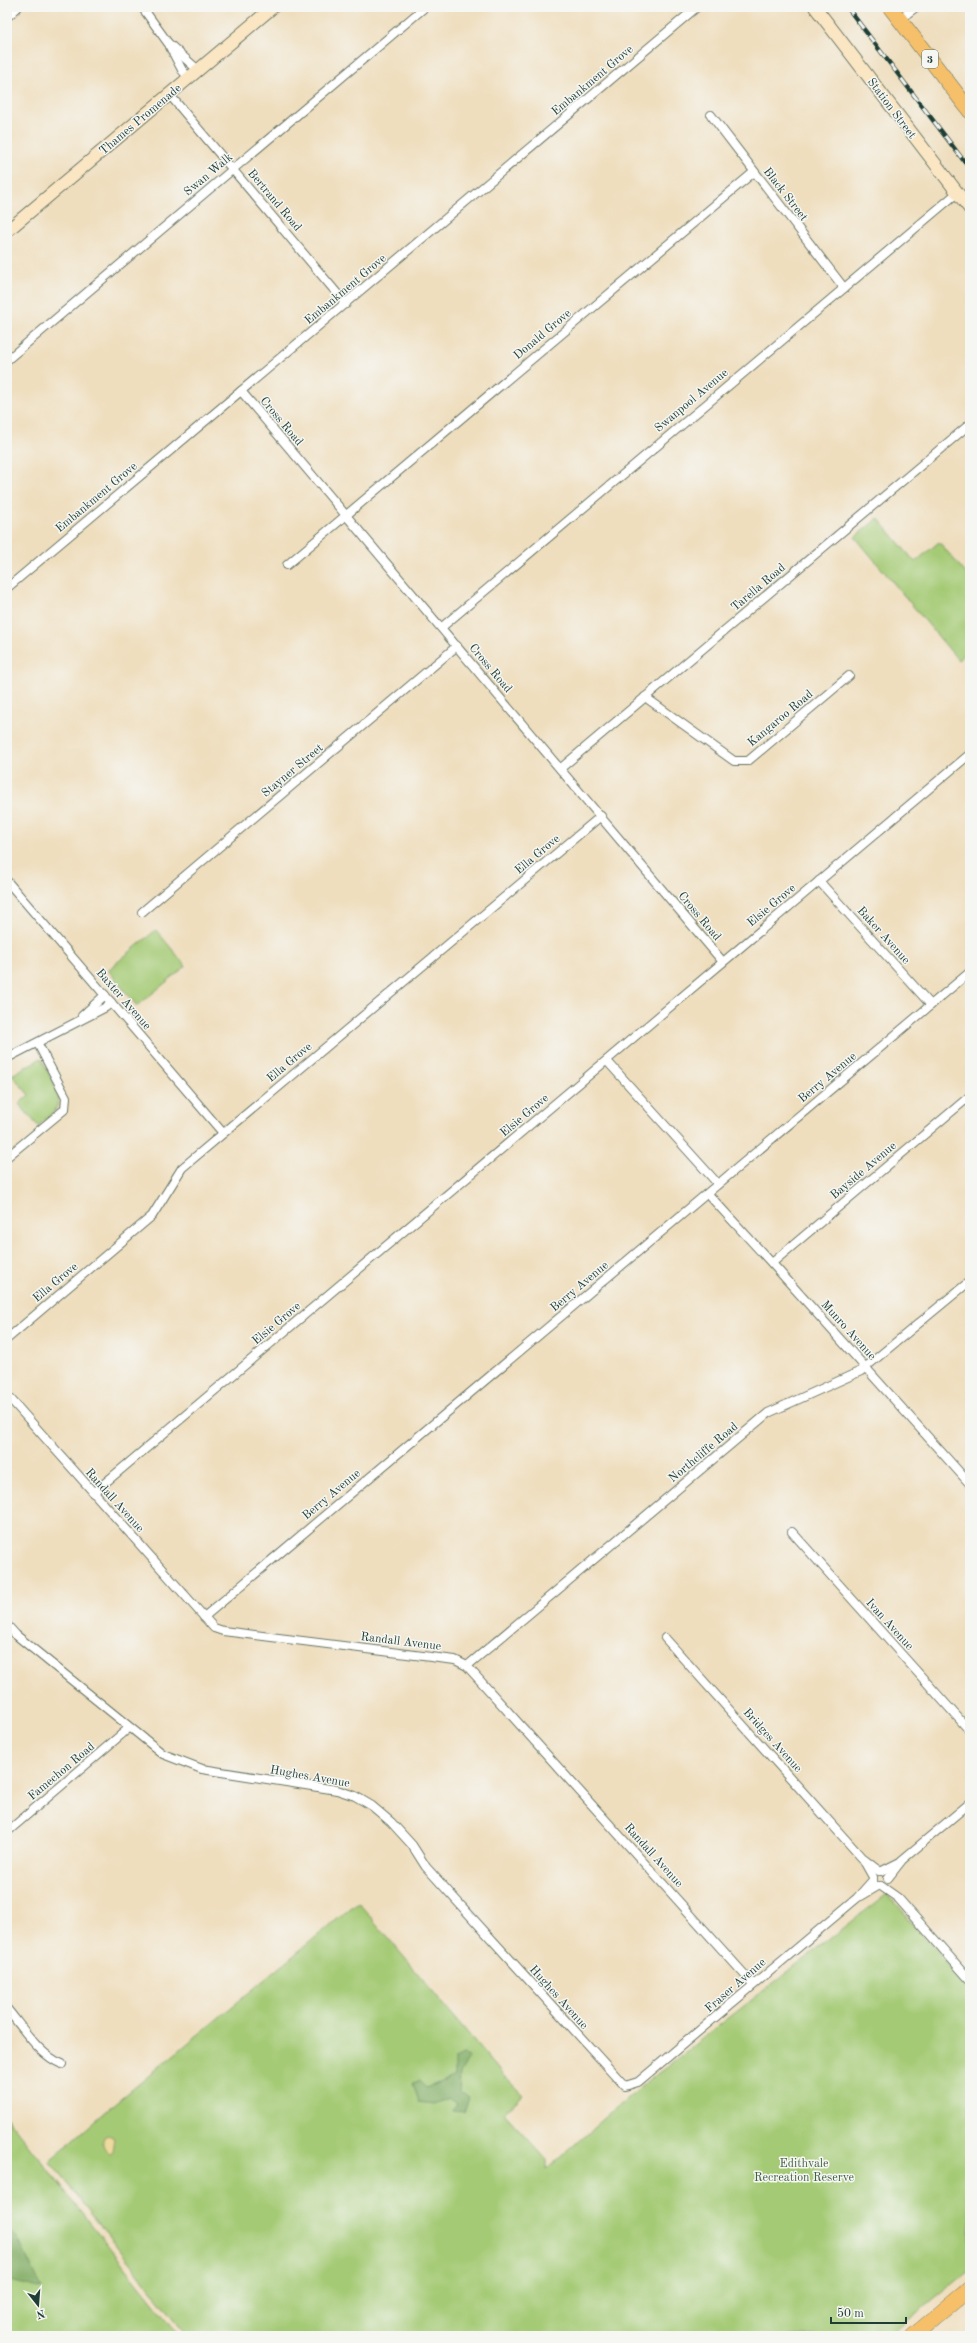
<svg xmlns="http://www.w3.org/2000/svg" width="977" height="2343" viewBox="0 0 977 2343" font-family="'Old Standard TT',serif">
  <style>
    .green { fill: #a4ca75; stroke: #628454 }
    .forest { fill: #83ae66; stroke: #51764d }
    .sand { fill: #eeda9e; stroke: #868c69 }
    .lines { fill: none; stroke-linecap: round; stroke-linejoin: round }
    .street-casing { stroke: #687564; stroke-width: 10 }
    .secondary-casing { stroke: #687564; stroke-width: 14 }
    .highway-casing { stroke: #687564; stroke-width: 16 }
    .street { stroke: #fff; stroke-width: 8 }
    .secondary { stroke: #fbe6c4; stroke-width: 12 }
    .highway { stroke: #f6c06b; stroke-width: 15 }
    .rail-casing { stroke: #1f3d34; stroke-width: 4.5 }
    .rail { stroke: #f6f6f2; stroke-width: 3; stroke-dasharray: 9; stroke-linecap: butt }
    .labels { text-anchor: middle; stroke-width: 3; stroke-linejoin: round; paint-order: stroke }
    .shield { fill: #f6f6f2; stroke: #60746d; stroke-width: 1 }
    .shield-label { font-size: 11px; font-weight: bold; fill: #1f3d34 }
    .street-label { font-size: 12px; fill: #1f3d34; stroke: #f6f6f2 }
    .park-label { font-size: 12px; fill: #406044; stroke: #f6f6f2 }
  </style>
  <rect width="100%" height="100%" fill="#f6f6f2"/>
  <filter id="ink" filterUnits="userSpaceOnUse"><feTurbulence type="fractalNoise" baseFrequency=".025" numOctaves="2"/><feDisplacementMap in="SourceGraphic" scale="8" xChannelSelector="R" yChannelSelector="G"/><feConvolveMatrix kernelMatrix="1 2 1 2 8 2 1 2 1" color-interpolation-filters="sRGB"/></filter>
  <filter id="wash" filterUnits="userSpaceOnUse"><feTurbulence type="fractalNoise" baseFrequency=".012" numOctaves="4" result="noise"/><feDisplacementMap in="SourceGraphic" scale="16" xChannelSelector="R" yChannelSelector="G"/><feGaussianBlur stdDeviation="0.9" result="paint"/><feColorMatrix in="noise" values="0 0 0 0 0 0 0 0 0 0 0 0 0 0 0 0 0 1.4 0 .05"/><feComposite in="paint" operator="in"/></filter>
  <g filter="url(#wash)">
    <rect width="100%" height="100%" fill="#efdebe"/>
    <g class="green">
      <path d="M878 518 915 562 939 542 970 578V650L958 660 855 537Z"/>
      <path d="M156 930 186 966 137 1006 108 970Z"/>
      <path d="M41 1058 60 1096 55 1111 38 1126 19 1104 29 1095 12 1075Z"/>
      <path d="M887 1894 970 1990V2269L889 2336H188L49 2161 117 2102 358 1902 502 2074 523 2095 504 2113 547 2160V2169L634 2092Z"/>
      <path d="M7 2118 180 2336H7Z"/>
    </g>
    <g class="forest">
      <path d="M463 2055 469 2057 460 2073 459 2091 469 2098 464 2112 453 2111 457 2104 448 2098 434 2104 419 2102 413 2083 419 2081 426 2088 455 2076V2059Z"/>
      <path d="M7 2227 18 2239 42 2289 7 2280Z"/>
    </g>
    <path class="sand" d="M108 2135 115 2138 113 2151 110 2153C104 2150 101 2143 104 2137Z"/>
  </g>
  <g filter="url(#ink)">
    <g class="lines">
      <g class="street-casing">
        <g id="street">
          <path d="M142 7 168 43 198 70"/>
          <path d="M7 17 18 7"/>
          <path d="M900 19 916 7"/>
          <path d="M170 47 182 70 189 78"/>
          <path d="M169 94 346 304"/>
          <path d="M711 115 844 288"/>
          <path d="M7 360 425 7"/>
          <path d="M241 391 723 962"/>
          <path d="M287 565 754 172"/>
          <path d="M7 588 697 7"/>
          <path d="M442 627 957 193"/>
          <path d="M645 697 734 761H748L849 676"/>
          <path d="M561 768 970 424"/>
          <path d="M7 881 223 1133"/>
          <path d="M819 881 931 1005"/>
          <path d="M142 912 457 646"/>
          <path d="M82 1016 105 995"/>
          <path d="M7 1058 106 1007 111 1002"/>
          <path d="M607 1061 718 1184"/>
          <path d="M7 1157 65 1109 66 1097 38 1044"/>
          <path d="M708 1194 778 1270 970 1484"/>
          <path d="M772 1263 970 1096"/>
          <path d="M7 1339 152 1216 182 1168 601 816"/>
          <path d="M7 1395 214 1628 223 1631 455 1660 467 1666 753 1984"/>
          <path d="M93 1493 970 754"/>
          <path d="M792 1532 970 1731"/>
          <path d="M204 1617 970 972"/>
          <path d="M7 1625 16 1635 163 1754 202 1769 337 1790 355 1796 372 1806 391 1822 412 1845 426 1867 625 2086 638 2082 857 1898 873 1880"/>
          <path d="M665 1638 862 1858 879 1871"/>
          <path d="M467 1666 768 1413 861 1371 970 1281"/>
          <path d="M7 1832 129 1728"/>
          <path d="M864 1861 873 1877"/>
          <path d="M882 1871 900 1862"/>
          <path d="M888 1878 902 1860 970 1803"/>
          <path d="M881 1886 898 1898 970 1980"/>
          <path d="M861 1896 878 1886"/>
          <path d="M7 2009C23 2028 39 2055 62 2064"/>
        </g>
      </g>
      <g class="secondary-casing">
        <g id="secondary">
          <path d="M815 7 970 209"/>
          <path d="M7 231 273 7"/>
        </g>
      </g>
      <g class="highway-casing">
        <g id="highway">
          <path d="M890 7 970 111"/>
          <path d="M913 2336 970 2288"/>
        </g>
      </g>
      <use href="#street" class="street"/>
      <use href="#secondary" class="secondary"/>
      <use href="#highway" class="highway"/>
      <g class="rail-casing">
        <path id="rail" d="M847 7 970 169"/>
      </g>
      <use href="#rail" class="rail"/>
    </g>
  </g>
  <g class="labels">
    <rect class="shield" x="922" y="50" width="16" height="18" rx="3"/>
    <g class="shield-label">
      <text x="930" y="63">3</text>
    </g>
    <g class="street-label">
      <text transform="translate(592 80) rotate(-40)" y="4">Embankment Grove</text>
      <text transform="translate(892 108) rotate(53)" y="4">Station Street</text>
      <text transform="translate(140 119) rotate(-40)" y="4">Thames Promenade</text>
      <text transform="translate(208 174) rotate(-40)" y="4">Swan Walk</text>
      <text transform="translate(786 194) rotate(52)" y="4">Black Street</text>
      <text transform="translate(275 200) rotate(50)" y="4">Bertrand Road</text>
      <text transform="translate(345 289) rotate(-40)" y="4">Embankment Grove</text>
      <text transform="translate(542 334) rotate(-40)" y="4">Donald Grove</text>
      <text transform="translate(691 400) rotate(-40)" y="4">Swanpool Avenue</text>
      <text transform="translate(282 421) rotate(50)" y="4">Cross Road</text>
      <text transform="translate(96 497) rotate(-40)" y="4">Embankment Grove</text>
      <text transform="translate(758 587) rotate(-40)" y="4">Tarella Road</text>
      <text transform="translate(491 668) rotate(50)" y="4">Cross Road</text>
      <text transform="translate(780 718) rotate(-40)" y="4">Kangaroo Road</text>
      <text transform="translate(292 770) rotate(-40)" y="4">Stayner Street</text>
      <text transform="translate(537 854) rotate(-40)" y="4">Ella Grove</text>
      <text transform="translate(771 905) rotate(-40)" y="4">Elsie Grove</text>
      <text transform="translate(700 916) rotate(50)" y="4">Cross Road</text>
      <text transform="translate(884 935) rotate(48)" y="4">Baker Avenue</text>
      <text transform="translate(124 999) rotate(49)" y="4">Baxter Avenue</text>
      <text transform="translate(289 1062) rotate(-40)" y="4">Ella Grove</text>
      <text transform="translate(827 1077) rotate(-40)" y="4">Berry Avenue</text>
      <text transform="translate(524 1115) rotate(-40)" y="4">Elsie Grove</text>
      <text transform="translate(863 1170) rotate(-40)" y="4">Bayside Avenue</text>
      <text transform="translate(55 1282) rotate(-40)" y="4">Ella Grove</text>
      <text transform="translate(579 1286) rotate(-40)" y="4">Berry Avenue</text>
      <text transform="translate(276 1323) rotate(-40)" y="4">Elsie Grove</text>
      <text transform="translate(849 1330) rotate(48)" y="4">Munro Avenue</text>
      <text transform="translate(703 1452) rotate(-40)" y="4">Northcliffe Road</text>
      <text transform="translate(331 1494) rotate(-40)" y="4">Berry Avenue</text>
      <text transform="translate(115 1500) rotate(48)" y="4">Randall Avenue</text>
      <text transform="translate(890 1624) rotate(48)" y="4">Ivan Avenue</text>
      <text transform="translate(401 1641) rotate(7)" y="4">Randall Avenue</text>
      <text transform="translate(773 1740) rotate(48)" y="4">Bridges Avenue</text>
      <text transform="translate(61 1771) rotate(-40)" y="4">Famechon Road</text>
      <text transform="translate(310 1776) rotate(10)" y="4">Hughes Avenue</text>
      <text transform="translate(654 1855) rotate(48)" y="4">Randall Avenue</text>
      <text transform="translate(735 1985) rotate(-41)" y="4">Fraser Avenue</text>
      <text transform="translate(559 1997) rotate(48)" y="4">Hughes Avenue</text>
    </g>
    <g class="park-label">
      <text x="804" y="2167">Edithvale<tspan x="804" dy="14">Recreation Reserve</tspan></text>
    </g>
  </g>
  <rect width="977" height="2343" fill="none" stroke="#f6f6f2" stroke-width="24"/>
  <g transform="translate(38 2305) rotate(163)" stroke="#f6f6f2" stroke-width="3" paint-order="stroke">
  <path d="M0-3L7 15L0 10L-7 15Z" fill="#1f3d34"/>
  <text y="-6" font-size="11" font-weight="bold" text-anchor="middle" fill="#1f3d34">N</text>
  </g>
  <path d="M831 2317v6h75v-6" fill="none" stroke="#1f3d34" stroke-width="2"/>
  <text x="837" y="2317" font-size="12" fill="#1f3d34" stroke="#f6f6f2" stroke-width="3" paint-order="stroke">50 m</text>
</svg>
